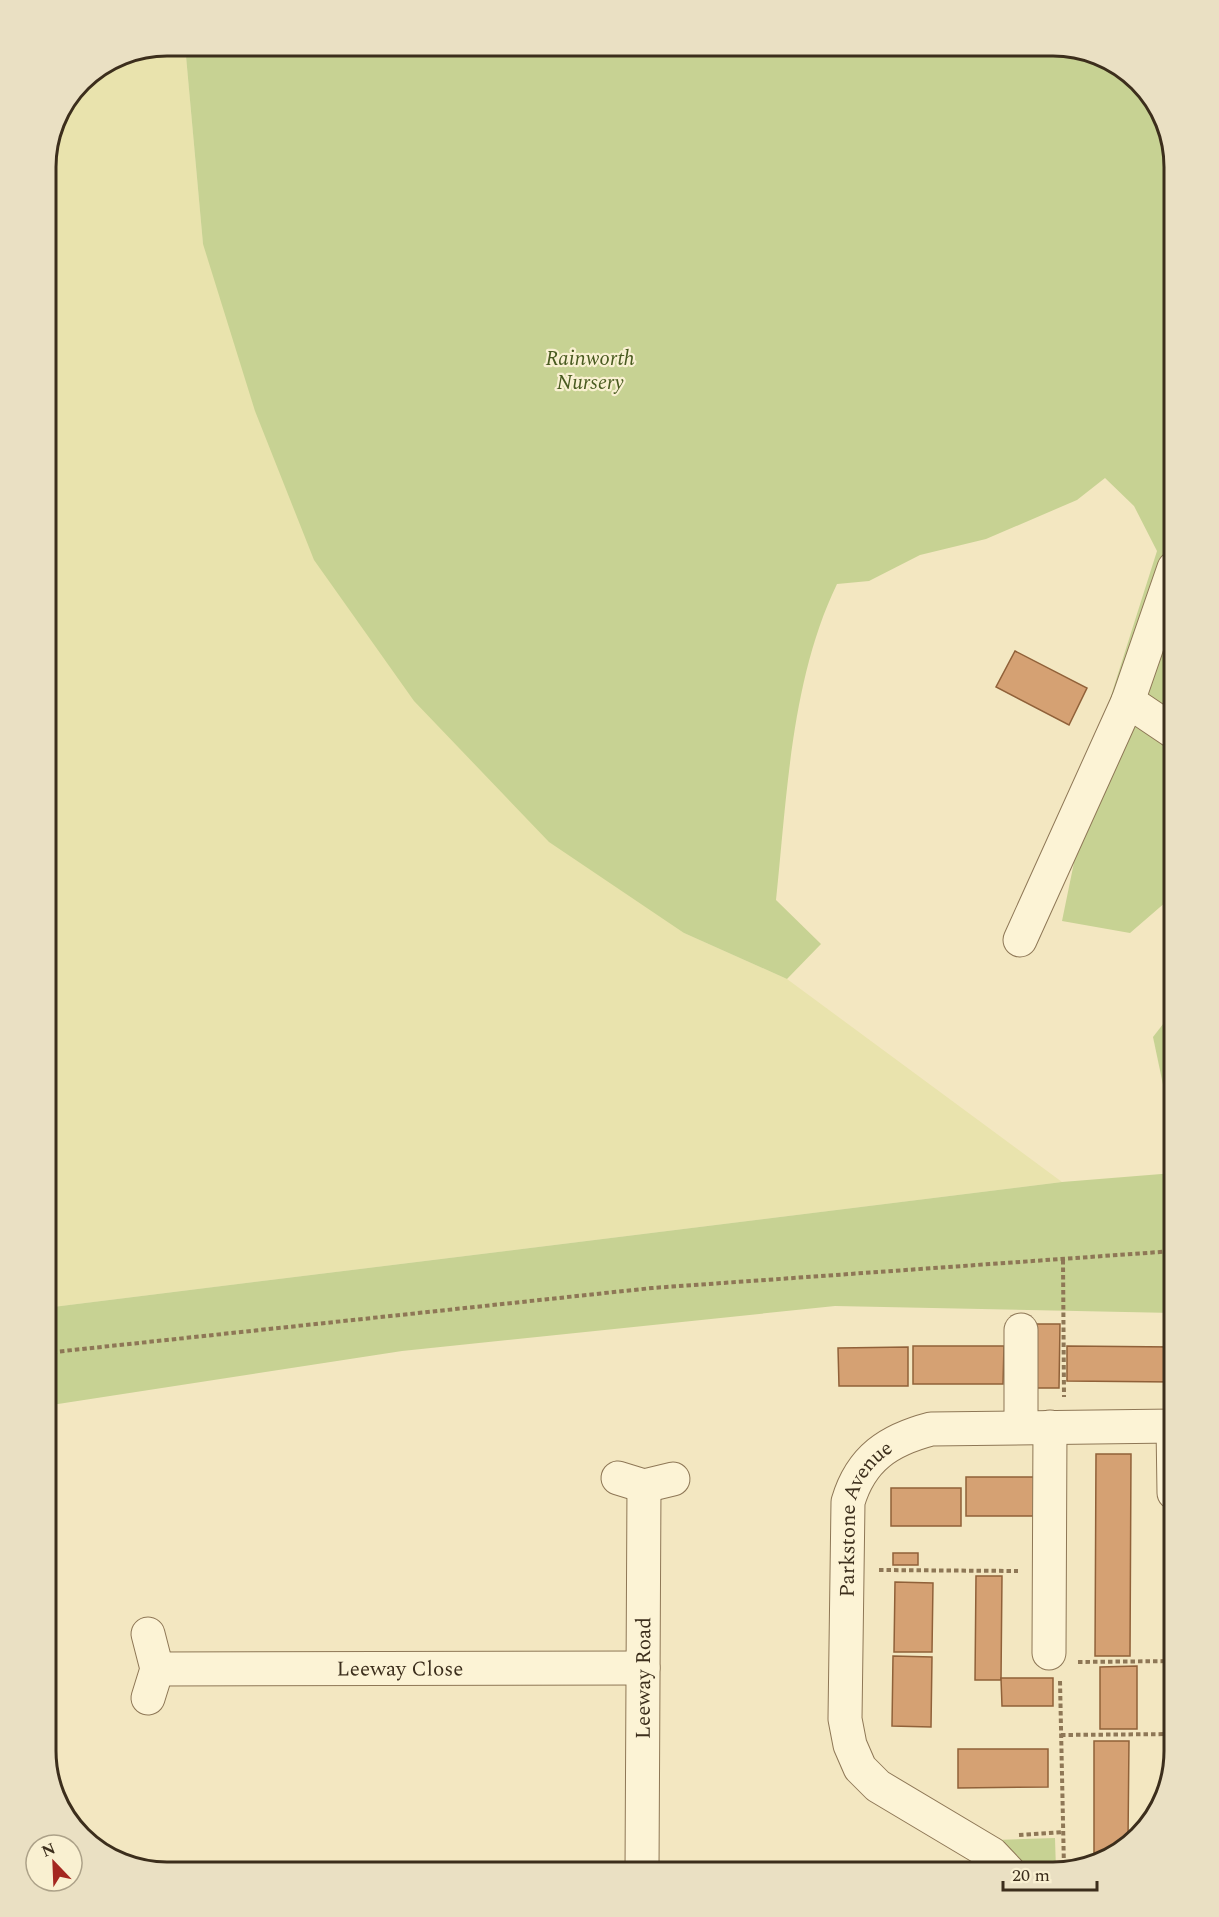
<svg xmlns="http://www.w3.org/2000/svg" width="1219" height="1917" viewBox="0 0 1219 1917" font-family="Spectral,serif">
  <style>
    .farmland { fill: #e9e3ad }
    .green { fill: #c7d293 }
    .building { fill: #d5a173; stroke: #906139; stroke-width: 1.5 }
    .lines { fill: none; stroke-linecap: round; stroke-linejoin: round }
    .minor-casing { stroke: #8e7756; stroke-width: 35 }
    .path { stroke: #8e7756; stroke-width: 4; stroke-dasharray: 4.5 3; stroke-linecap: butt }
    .minor { stroke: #fcf3d5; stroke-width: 33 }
    .labels { text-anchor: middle; stroke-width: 4.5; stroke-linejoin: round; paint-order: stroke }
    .park-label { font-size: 21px; font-style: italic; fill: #495b20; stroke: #f9f0d1 }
    .street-label { font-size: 21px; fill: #3c2e1c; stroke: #f9f0d1 }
    .rim { fill: none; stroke: #3c2e1c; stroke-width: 3 }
  </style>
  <rect width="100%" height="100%" fill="#f3e7c1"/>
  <path class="farmland" d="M166 45H185L203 244 684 933 787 979 1062 1182 45 1308V159L54 120 81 80 120 54Z"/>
  <g class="green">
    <path d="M185 45H1061L1120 65 1161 112 1174 166V895L1130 933 1062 921 1103 721 1157 551 1134 506 1105 478 1077 500 986 539 920 555 869 581 837 584C791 679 787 796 776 900L821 944 787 979 684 933 549 842 414 701 314 560 255 411 203 244Z"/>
    <path d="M1174 1010V1137L1153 1037Z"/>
    <path d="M1174 1173V1313L835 1306 402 1351 45 1406V1308L1062 1182Z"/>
    <path d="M1055 1838 1056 1871 1053 1872H1027L995 1840Z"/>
  </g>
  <g class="building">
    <path d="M1015 651 1087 688 1069 725 996 687Z"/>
    <path d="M1035 1324H1060L1059 1388H1034Z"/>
    <path d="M913 1346H1004L1003 1384H913Z"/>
    <path d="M1067 1346 1174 1347V1382L1067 1381Z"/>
    <path d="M908 1347V1386H839L838 1348Z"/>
    <path d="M1096 1454H1131L1130 1656H1095Z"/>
    <rect x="966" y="1477" width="70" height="39"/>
    <rect x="891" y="1488" width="70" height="38"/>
    <rect x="893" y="1553" width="25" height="12"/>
    <path d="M976 1576H1002L1001 1680H975Z"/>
    <path d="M895 1582 933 1583 932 1652H894Z"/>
    <path d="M893 1656 932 1657 931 1727 892 1726Z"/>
    <path d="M1137 1666V1729H1100V1667Z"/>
    <path d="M1001 1678H1053V1706H1002Z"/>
    <path d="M1094 1741H1129L1128 1840 1107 1859 1094 1862Z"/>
    <path d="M958 1749H1048V1787L958 1788Z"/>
  </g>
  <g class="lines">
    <g class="minor-casing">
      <g id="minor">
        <path d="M1128 701 1174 732"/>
        <path d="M1020 940 1128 701 1174 568"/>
        <path d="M1173 1426 1174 1493"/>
        <path d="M1021 1427V1330"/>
        <path d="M618 1478 644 1486 673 1479"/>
        <path d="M148 1634 157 1669 148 1698"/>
        <path d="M1049 1653 1050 1427"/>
        <path id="s1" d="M157 1669 643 1668"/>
        <path id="s2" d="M642 1872 644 1486"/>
        <path id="s3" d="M1009 1872 992 1854 878 1786 860 1768 850 1745 845 1719 848 1502C861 1458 889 1440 931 1429L1174 1426"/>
      </g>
    </g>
    <g class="path">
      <path d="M1063 1260 1064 1397"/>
      <path d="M45 1353 652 1288 1174 1251"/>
      <path d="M879 1570 1018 1571"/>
      <path d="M1078 1662 1174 1661"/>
      <path d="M1060 1681 1064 1869"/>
      <path d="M1061 1735 1174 1734"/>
      <path d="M1019 1835 1063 1832"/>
    </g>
    <use href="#minor" class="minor"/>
  </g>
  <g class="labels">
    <g class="park-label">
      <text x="590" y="365">Rainworth<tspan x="590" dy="24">Nursery</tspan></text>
    </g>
    <g class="street-label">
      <text dy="7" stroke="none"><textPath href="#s3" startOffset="440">Parkstone Avenue</textPath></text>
      <text dy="7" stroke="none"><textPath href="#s1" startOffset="243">Leeway Close</textPath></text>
      <text dy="7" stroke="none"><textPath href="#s2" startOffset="194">Leeway Road</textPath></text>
    </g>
  </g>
  <path d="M0 0H1219V1917H0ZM167 56H1053A111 111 0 0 1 1164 167V1751A111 111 0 0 1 1053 1862H167A111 111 0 0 1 56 1751V167A111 111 0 0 1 167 56Z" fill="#eae0c3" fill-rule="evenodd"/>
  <path class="rim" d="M167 56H1053A111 111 0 0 1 1164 167V1751A111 111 0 0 1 1053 1862H167A111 111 0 0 1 56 1751V167A111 111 0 0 1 167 56Z"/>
  <g transform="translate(54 1863) rotate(337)"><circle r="28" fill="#f9f0d1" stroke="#ada289" stroke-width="1.5"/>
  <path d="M0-4.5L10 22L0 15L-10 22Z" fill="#a42720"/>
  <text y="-9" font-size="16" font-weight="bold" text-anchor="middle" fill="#3c2e1c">N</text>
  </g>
  <path d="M1003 1881v9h94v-9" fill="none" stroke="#3c2e1c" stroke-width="3"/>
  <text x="1012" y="1881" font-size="18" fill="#3c2e1c" stroke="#f9f0d1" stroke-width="4.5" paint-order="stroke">20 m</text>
</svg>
